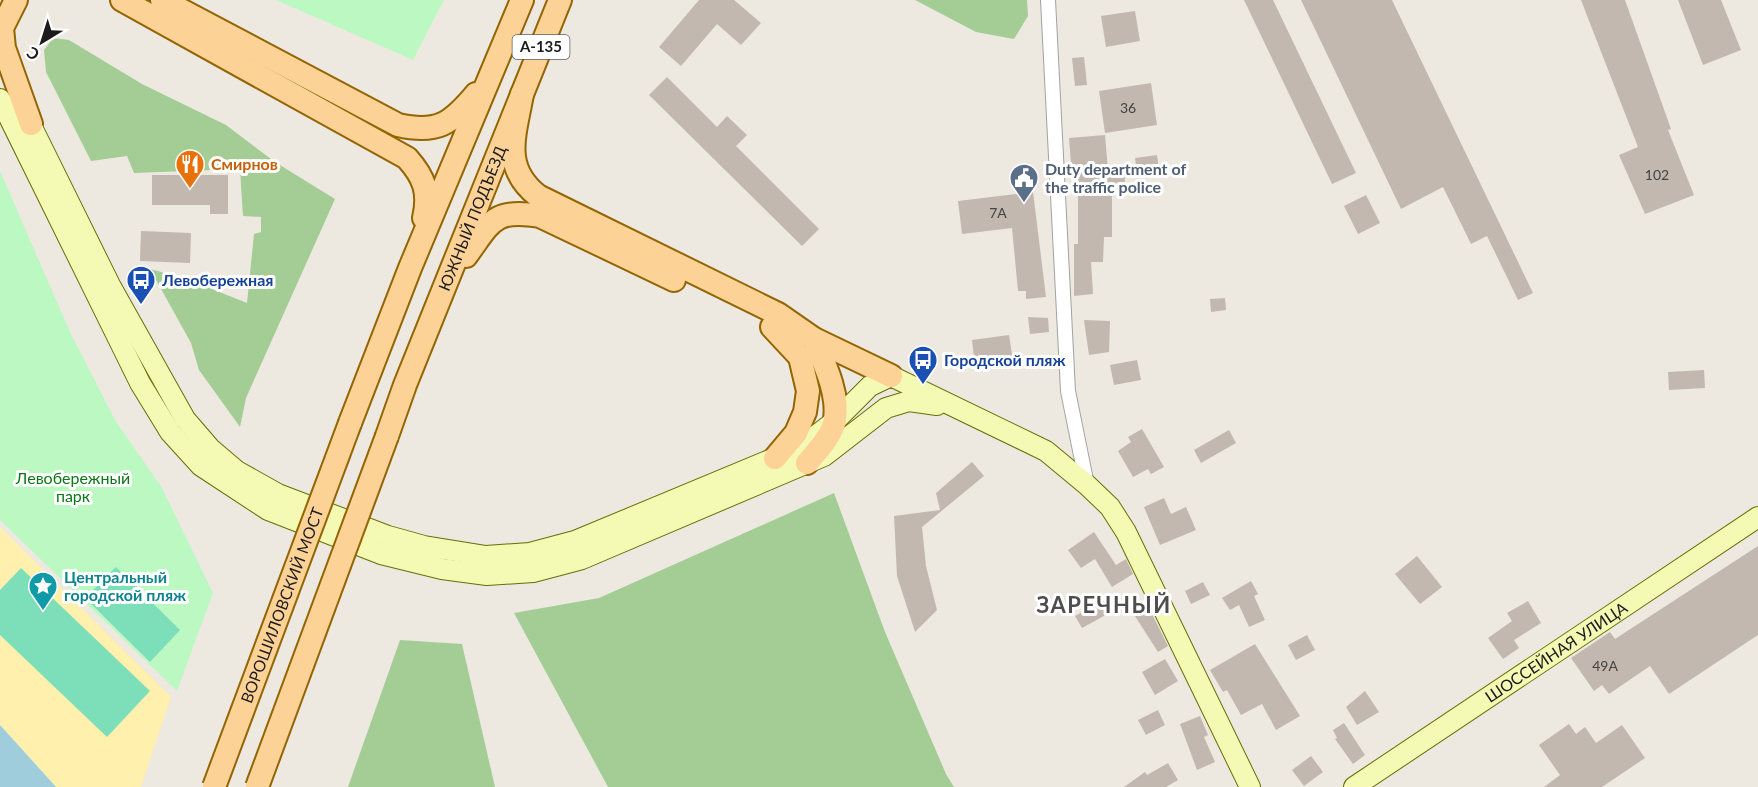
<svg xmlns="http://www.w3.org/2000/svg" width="1758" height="787" viewBox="0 0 1758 787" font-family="Lato,sans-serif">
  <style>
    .forest { fill: #a4cd95 }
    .sand { fill: #fff0ad }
    .park { fill: #bcf9c2 }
    .pitch { fill: #7ddeba }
    .water { fill: #a0cddc }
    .building { fill: #c2b8b0 }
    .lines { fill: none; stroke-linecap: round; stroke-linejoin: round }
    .minor-casing { stroke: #a2a2a2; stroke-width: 16 }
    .secondary-casing { stroke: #637104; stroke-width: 22 }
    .primary-casing { stroke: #936500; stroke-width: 26 }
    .minor { stroke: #fff; stroke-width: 14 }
    .secondary { stroke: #f4f9b3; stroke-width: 20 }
    .primary { stroke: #fcd297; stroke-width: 22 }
    .primary-bridge-casing { stroke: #936500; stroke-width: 26; stroke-linecap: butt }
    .primary-bridge { stroke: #fcd297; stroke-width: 22 }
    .labels { text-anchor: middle; stroke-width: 6; stroke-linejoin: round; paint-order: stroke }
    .number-label { font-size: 14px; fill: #454240 }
    .shield { fill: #fff; stroke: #5f5f5f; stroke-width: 1.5 }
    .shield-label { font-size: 15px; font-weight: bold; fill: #1b1b1b }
    .food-label { font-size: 16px; font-weight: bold; fill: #c56008; stroke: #fff; text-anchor: start }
    .service-label { font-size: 16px; font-weight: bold; fill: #4e5e75; stroke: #fff; text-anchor: start }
    .street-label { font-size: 16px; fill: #1b1b1b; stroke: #fff }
    .transit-label { font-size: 16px; font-weight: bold; fill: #164399; stroke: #fff; text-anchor: start }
    .park-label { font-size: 16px; fill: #0b7816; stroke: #fff }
    .culture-label { font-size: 16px; font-weight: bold; fill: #0d838f; stroke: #fff; text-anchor: start }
    .district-label { font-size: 22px; font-weight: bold; letter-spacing: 1.5px; fill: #4e4e4e; stroke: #fff }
  </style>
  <rect width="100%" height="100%" fill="#ede9e1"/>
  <g class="forest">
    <path d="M915 0H1027L1028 16 1014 39 976 32Z"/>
    <path d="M53 38 69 40 142 84 226 125 275 162 335 199 246 398 240 427 199 370 191 343 150 269 184 278 247 303 254 234 261 232V217L243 216 240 169 134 173 127 156 91 161 46 72 44 50Z"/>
    <path d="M834 493 885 632 946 774 954 787H608L514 613 599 598Z"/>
    <path d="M400 640 462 644 495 787H348Z"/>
  </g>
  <path class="sand" d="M0 527 171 697 141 787H56L0 725Z"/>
  <g class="park">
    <path d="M276 0H444L413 60Z"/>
    <path d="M0 171 70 332 115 420 162 488 213 593 177 691 0 520Z"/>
  </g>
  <g class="pitch">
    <path d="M116 567 180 630 150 662 85 598Z"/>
    <path d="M21 568 150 691 107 737 0 635V590Z"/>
  </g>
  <path class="water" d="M0 725 56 787H0Z"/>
  <g class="building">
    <path d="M699 0H734L761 23 741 45 717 24 681 66 659 47Z"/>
    <path d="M1244 0H1273L1356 173 1332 184Z"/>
    <path d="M1301 0H1392L1533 293 1518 300 1487 236 1471 244 1443 187 1401 209Z"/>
    <path d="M1581 0H1625L1671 129 1668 130 1694 195 1645 214 1619 155 1638 147Z"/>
    <path d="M1678 0H1721L1741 50 1703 65Z"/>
    <path d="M1135 11 1140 41 1106 47 1101 16Z"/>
    <path d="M1084 57 1087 85 1075 86 1072 58Z"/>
    <path d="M667 77 717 127 727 116 747 135 736 146 819 229 802 246 649 95Z"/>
    <path d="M1151 83 1157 125 1105 133 1099 91Z"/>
    <path d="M1105 135 1108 170 1124 169 1126 192 1112 193V237H1104L1103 262H1091L1093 294 1074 296V244H1078V190H1073L1069 138Z"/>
    <path d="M1157 155 1159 170 1137 173 1135 158Z"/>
    <path d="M152 175H228V214H210V205H152Z"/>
    <path d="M1033 192 1046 297 1026 299V291H1018L1012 228 962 234 958 201Z"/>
    <path d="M1366 195 1380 223 1358 234 1344 206Z"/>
    <path d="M141 231 191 233 190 263 140 261Z"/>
    <path d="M1225 298 1226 310 1211 312 1210 299Z"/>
    <path d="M1028 317 1048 318 1049 332 1030 334Z"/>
    <path d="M1084 320 1110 321 1109 352 1089 355Z"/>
    <path d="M1009 335 1013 361 975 366 972 340Z"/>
    <path d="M1137 360 1141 380 1114 385 1110 365Z"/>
    <path d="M1704 370 1705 388 1669 390 1668 372Z"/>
    <path d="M1142 429 1164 467 1151 474 1148 469 1133 477 1118 451 1131 442 1128 437Z"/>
    <path d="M1229 430 1236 443 1201 463 1194 450Z"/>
    <path d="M972 462 984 476 922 527 926 566 937 610 915 632 897 576 894 516 940 510 936 493Z"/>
    <path d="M1164 498 1171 514 1186 507 1196 530 1160 545 1144 507Z"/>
    <path d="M1094 532 1116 565 1126 559 1133 574 1112 587 1095 559 1081 568 1068 550Z"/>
    <path d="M1758 546V635L1669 694 1650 666 1609 694 1602 685 1594 691 1571 658 1610 632 1615 639Z"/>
    <path d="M1417 556 1442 587 1420 604 1395 574Z"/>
    <path d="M1251 581 1258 594 1254 596 1265 620 1249 627 1239 605 1230 610 1222 598Z"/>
    <path d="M1203 582 1210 595 1191 604 1185 591Z"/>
    <path d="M1115 594 1122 606 1082 628 1075 616Z"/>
    <path d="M1528 601 1541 623 1514 640 1519 648 1503 659 1488 638 1512 621 1507 613Z"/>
    <path d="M1147 604 1168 646 1158 652 1133 613Z"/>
    <path d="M1307 635 1315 650 1296 660 1288 645Z"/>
    <path d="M1255 644 1300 716 1276 730 1262 704 1241 715 1227 690 1223 692 1210 670Z"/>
    <path d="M1165 659 1178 681 1155 695 1142 672Z"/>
    <path d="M1365 691 1379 712 1357 725 1346 707Z"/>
    <path d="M1158 710 1165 725 1146 735 1138 720Z"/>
    <path d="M1200 716 1208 735 1204 737 1215 762 1197 770 1180 724Z"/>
    <path d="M1344 723 1365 755 1353 764 1335 739 1337 738 1333 730Z"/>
    <path d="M1569 724 1576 734 1585 727 1596 743 1622 725 1645 758 1602 787H1544L1560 775 1539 745Z"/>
    <path d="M1311 756 1323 772 1304 786 1292 770Z"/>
    <path d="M1168 763 1178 780 1166 787H1124L1145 772 1147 775Z"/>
  </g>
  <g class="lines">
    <g class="minor-casing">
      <path id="minor" d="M1048 0 1068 391 1087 485"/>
    </g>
    <g class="secondary-casing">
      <g id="secondary">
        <path d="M0 99 140 383 170 432 201 466 268 510 381 554 442 569 487 575 533 572 582 559 824 456 886 408 909 401 937 405"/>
        <path d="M24 111 111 287 185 419 210 448 237 471 278 494 388 536 424 546 486 556 530 553 575 541 801 447 835 421 870 386 891 376 1046 451 1087 485 1110 507 1126 532 1250 787"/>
        <path id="s1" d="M1354 787 1758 517"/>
      </g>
    </g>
    <g class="primary-casing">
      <g id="primary">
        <path d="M16 0 2 28 4 48 31 124"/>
        <path d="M122 0 407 158C424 177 430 192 424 218"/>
        <path d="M162 0 398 125C437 134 451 124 476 94"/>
        <path d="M522 94C515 135 501 167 538 196L778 314 814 339 891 376"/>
        <path d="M466 256C491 222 493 208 540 216L674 280"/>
        <path d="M772 327 800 357 808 391 805 412 796 433 775 458"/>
        <path d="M350 423 410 268 522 0"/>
        <path id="s2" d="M387 436 405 385 560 0"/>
        <path d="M807 463C817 451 832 436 835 420 839 393 824 363 814 339"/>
      </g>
    </g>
    <use href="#minor" class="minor"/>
    <use href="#secondary" class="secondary"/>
    <use href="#primary" class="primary"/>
    <g class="primary-bridge-casing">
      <g id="primary-bridge">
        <path id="s3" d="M214 787 350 423"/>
        <path d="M257 787 387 436"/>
      </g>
    </g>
    <use href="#primary-bridge" class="primary-bridge"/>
  </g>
  <defs>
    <g id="restaurant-pin" transform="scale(1.5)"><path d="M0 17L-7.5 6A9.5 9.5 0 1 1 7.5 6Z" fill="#e8710a" stroke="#fff"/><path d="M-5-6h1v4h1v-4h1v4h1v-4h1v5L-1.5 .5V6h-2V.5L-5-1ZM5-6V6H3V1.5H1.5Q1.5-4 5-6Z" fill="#fff"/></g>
    <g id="civic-pin" transform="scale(1.5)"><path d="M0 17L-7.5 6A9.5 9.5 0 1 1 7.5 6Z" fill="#5c6f8a" stroke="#fff"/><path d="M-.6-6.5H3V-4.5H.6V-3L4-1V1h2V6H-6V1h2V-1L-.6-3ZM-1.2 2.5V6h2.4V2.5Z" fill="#fff"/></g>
    <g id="bus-pin" transform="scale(1.5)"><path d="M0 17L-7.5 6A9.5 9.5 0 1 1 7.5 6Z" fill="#1a4fb4" stroke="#fff"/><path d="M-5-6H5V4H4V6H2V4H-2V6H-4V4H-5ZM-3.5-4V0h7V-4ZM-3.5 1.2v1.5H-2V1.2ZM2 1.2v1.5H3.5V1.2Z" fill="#fff"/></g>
    <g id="sight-pin" transform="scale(1.5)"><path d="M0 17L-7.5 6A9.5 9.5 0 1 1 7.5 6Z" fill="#0f9aa8" stroke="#fff"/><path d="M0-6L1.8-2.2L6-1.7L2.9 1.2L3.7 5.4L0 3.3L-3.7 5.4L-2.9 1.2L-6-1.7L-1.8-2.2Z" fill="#fff"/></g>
  </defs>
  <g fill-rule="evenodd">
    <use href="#restaurant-pin" x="190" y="164"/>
    <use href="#civic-pin" x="1024" y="178"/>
    <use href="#bus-pin" x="141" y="280"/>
    <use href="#bus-pin" x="923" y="360"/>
    <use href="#sight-pin" x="43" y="586"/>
  </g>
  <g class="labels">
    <g class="number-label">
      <text x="1128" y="113">36</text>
      <text x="1657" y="180">102</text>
      <text x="998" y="218">7А</text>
      <text x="1605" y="671">49А</text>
    </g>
    <rect class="shield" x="512.5" y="35" width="57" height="24" rx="4.5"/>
    <g class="shield-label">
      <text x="541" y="52">А-135</text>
    </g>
    <g class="food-label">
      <text x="211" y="170">Смирнов</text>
    </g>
    <g class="service-label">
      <text x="1045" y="175">Duty department of<tspan x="1045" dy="18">the traffic police</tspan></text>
    </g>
    <g class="street-label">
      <text dy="6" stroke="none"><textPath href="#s2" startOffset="234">ЮЖНЫЙ ПОДЪЕЗД</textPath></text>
      <text dy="6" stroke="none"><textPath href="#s3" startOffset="194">ВОРОШИЛОВСКИЙ МОСТ</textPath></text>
      <text dy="6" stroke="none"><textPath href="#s1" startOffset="243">ШОССЕЙНАЯ УЛИЦА</textPath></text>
    </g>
    <g class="transit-label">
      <text x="162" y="286">Левобережная</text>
      <text x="944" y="366">Городской пляж</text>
    </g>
    <g class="park-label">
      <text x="73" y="484">Левобережный<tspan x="73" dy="18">парк</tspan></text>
    </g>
    <g class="culture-label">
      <text x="64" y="583">Центральный<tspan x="64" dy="18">городской пляж</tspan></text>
    </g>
    <g class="district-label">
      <text x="1104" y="613">ЗАРЕЧНЫЙ</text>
    </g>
  </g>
  <g transform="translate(42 42) rotate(218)" stroke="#ffffff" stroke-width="4.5" paint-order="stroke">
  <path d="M0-4.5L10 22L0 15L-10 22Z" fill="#1b1b1b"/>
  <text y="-9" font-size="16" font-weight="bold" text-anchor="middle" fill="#1b1b1b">С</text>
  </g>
</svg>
